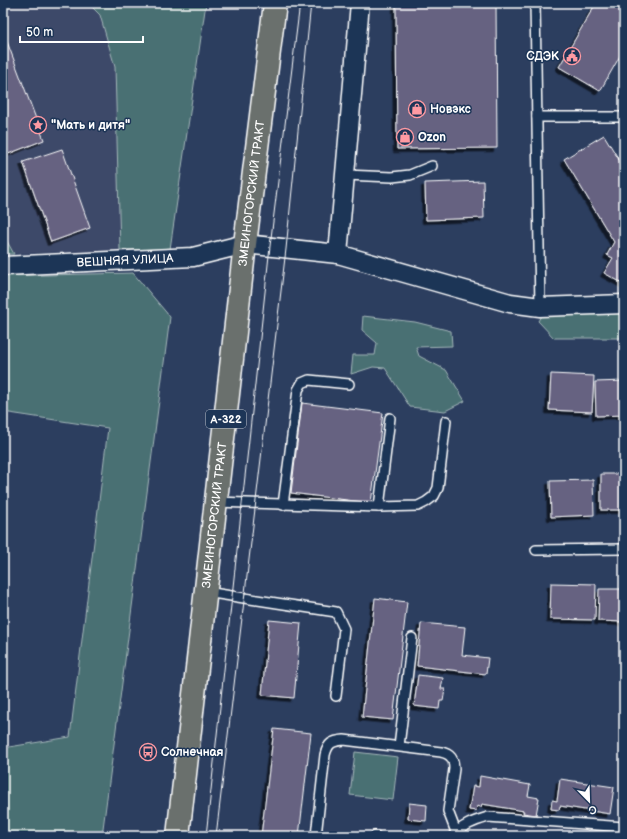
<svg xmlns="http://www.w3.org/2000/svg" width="627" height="839" viewBox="0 0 627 839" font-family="'Balsamiq Sans',sans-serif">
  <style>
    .built { fill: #3d4969 }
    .green { fill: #496f73; stroke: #a4b7b9 }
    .building { fill: #666281; stroke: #fff; filter: url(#shadow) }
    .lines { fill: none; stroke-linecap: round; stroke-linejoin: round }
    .service-casing { stroke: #fff; stroke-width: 12 }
    .minor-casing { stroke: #fff; stroke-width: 21 }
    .trunk-casing { stroke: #fff; stroke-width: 25 }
    .service { stroke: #1d3557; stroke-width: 9 }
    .minor { stroke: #1d3557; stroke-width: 18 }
    .trunk { stroke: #6a706d; stroke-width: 22 }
    .tram { stroke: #fff; stroke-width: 1 }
    .labels { text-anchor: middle; stroke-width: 3; stroke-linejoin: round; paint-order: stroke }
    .shield { fill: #1d3557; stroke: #bbc2cd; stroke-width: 1 }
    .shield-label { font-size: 11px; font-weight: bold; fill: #fff }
    .poi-label { font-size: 12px; font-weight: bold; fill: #fff; stroke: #1d3557; text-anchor: start }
    .street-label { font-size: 12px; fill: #fff; stroke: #1d3557 }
  </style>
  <defs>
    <filter id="shadow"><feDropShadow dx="-3.5" dy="3.5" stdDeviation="0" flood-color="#0009"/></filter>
  </defs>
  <rect width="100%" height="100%" fill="#2c3e5f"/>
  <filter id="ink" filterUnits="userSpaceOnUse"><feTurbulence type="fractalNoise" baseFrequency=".025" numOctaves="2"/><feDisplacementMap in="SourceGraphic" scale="8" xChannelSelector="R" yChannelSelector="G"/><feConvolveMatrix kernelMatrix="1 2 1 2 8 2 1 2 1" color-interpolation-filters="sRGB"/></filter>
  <g filter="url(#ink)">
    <path class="built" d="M3 3H206L170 249 3 254Z"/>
    <g class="green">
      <path d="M88 3H206L170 249 120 250 115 67 100 15Z"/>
      <path d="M3 234 14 254H3Z"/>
      <path d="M133 273 170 317 102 836H3V748L70 737 108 428 3 412V276Z"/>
      <path d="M548 304H624V338H554L538 321Z"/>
      <path d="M363 316 415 322 451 331 452 346 416 347 419 356 446 370 465 401 445 411 410 407 385 368 373 367 351 374 353 355H375L377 343 362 330Z"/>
      <path d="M355 752 398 757 393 800 350 795Z"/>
    </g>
    <g class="building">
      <path d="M396 3H496L497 148 397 149Z"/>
      <path d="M596 3H624V49L600 91 559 67Z"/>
      <path d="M3 31 44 140 3 156Z"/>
      <path d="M604 135 624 168V284L604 273 613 258 607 255 614 242 564 159Z"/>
      <path d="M62 149 90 228 51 242 23 162Z"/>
      <path d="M483 181 484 218 426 220 425 183Z"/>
      <path d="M551 374 594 376 592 412 549 410Z"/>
      <path d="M624 381V415L596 416 595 382Z"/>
      <path d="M302 403 383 413 371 503 291 493Z"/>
      <rect x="601" y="474" width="23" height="36"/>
      <path d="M593 480 594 515 551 517 550 481Z"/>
      <path d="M551 583 596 584 595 620 550 619Z"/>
      <path d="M599 589H624V622L598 621Z"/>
      <path d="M375 598 407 602 393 720 362 717Z"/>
      <path d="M269 620 301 623 294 698 262 695Z"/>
      <path d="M421 623 465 627 462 655 488 658 486 674 417 666Z"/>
      <path d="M418 675 443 678 441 689H445L443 701H440L439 709 414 706Z"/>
      <path d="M274 729 311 733 299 836H261Z"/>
      <path d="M480 776 530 785 528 796 539 798 536 815 523 813 524 811 482 804 481 807 477 806 476 811 469 810 473 786 479 787Z"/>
      <path d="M560 779 614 787 610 814 560 806 559 810 551 809 552 800 557 801Z"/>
      <path d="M409 803 427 805 426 821 408 819Z"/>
    </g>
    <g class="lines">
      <g class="service-casing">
        <g id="service">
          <path d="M535 3 540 307"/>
          <path d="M537 117H624"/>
          <path d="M345 175 392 177 410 175 432 166"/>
          <path d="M216 502 379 507 418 506 426 502 434 496 438 488 446 421"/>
          <path d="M283 505 298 390 302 383 309 380 349 384"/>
          <path d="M379 507 390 418"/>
          <path d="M536 550 624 549"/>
          <path d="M206 592 244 598 336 612 344 629 336 696"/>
          <path d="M399 746 412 638"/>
          <path d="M316 836 325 755C328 743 332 741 344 740L441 752C451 754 454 759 454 769L448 811 456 832"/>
          <path d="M375 836H376"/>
          <path d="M453 836C462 825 475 821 488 817L624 827"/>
        </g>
      </g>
      <g class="minor-casing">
        <g id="minor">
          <path d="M338 254 360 3"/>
          <path id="s1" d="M3 266 193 257 245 244 338 254 510 303 540 307 624 304"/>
        </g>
      </g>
      <g class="trunk-casing">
        <g id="trunk">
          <path id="s2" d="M178 836 245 244 275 3"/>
        </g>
      </g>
      <use href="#service" class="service"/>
      <use href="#minor" class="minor"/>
      <use href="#trunk" class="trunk"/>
      <g class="tram">
        <path d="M206 836 270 246 300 3"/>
        <path d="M216 836 286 249 311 3"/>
      </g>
    </g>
  </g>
  <defs>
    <g id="civic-ring" transform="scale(0.9)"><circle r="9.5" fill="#1d3557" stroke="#ff9aa2" stroke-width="1.5"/><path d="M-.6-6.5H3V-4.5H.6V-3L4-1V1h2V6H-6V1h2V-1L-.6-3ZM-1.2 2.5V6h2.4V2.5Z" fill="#ff9aa2"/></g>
    <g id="shop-ring" transform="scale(0.9)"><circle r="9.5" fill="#1d3557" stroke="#ff9aa2" stroke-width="1.5"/><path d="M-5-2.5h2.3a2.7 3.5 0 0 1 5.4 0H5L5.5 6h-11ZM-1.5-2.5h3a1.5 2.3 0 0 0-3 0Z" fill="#ff9aa2"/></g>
    <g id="sight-ring" transform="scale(0.9)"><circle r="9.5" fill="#1d3557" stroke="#ff9aa2" stroke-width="1.5"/><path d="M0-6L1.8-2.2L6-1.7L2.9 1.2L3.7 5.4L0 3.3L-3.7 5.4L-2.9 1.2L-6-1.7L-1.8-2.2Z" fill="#ff9aa2"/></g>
    <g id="bus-ring" transform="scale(0.9)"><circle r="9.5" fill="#1d3557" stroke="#ff9aa2" stroke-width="1.5"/><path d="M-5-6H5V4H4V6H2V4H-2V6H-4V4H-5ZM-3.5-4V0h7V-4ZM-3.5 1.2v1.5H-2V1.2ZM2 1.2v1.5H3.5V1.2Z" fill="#ff9aa2"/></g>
  </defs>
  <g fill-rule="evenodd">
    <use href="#civic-ring" x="572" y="56"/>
    <use href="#shop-ring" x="417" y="109"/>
    <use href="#sight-ring" x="38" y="125"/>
    <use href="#shop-ring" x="405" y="137"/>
    <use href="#bus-ring" x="148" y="752"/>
  </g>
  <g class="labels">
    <rect class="shield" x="206" y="410" width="40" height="18" rx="3"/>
    <g class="shield-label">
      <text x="226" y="423">А-322</text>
    </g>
    <g class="poi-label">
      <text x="559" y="60" text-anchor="end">СДЭК</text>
      <text x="430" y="113">Новэкс</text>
      <text x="51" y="129">"Мать и дитя"</text>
      <text x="418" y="141">Ozon</text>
      <text x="161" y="756">Солнечная</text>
    </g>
    <g class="street-label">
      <text dy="4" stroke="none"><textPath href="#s2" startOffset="647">ЗМЕИНОГОРСКИЙ ТРАКТ</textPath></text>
      <text dy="4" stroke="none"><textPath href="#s1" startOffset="122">ВЕШНЯЯ УЛИЦА</textPath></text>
      <text dy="4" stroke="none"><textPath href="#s2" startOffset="323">ЗМЕИНОГОРСКИЙ ТРАКТ</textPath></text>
    </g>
  </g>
  <rect width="627" height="839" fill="none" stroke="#1d3557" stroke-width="16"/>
  <rect x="8" y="8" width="611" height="823" fill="none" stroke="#fff" stroke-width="1.5" filter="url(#ink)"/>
  <g transform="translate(589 801) rotate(157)" stroke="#1d3557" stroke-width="3" paint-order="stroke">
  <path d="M0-3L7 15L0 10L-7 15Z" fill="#ffffff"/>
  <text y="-6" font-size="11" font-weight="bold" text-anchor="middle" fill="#ffffff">С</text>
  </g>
  <path d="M20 36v6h123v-6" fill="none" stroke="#ffffff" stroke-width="2"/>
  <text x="26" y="36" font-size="12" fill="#ffffff" stroke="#1d3557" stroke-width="3" paint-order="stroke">50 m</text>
</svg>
